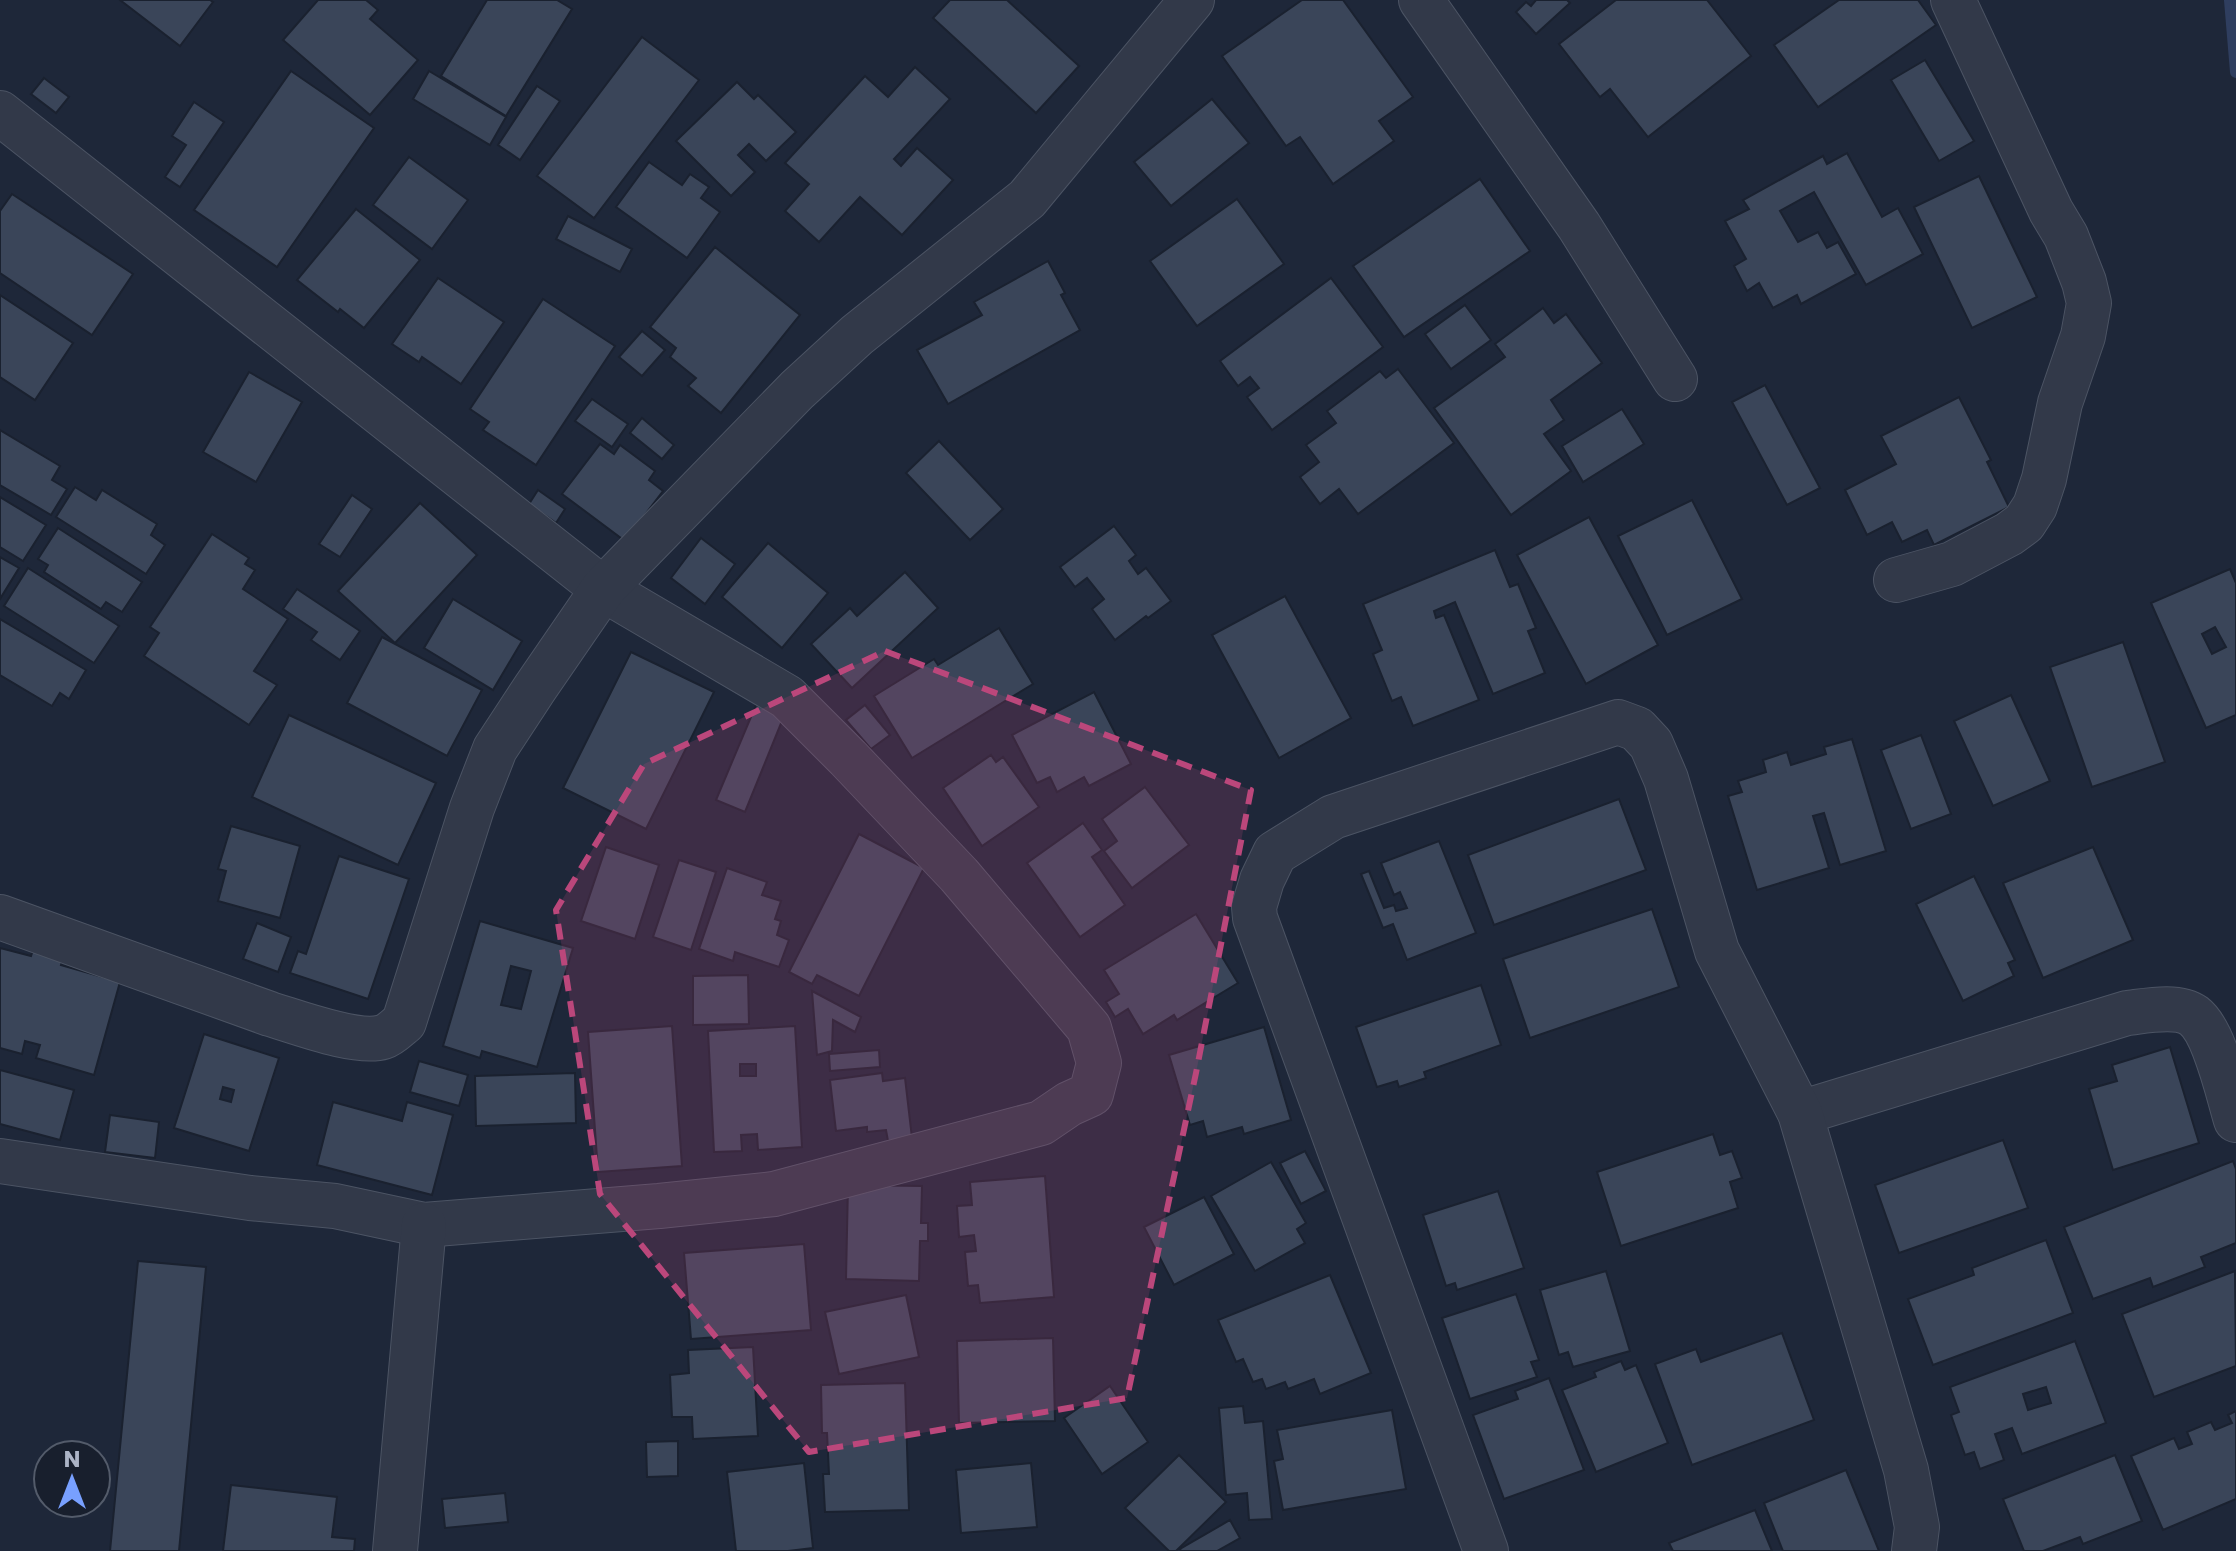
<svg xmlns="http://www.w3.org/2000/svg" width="2236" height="1551" viewBox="0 0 2236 1551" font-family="Poppins,sans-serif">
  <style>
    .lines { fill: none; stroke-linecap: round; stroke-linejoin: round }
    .stream { stroke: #2f3e5f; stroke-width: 12 }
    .building { fill: #3a4559; stroke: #1a212f; stroke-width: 2; fill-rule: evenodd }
    .minor-casing { stroke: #4c5464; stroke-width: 46 }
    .minor { stroke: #323949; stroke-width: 44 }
    .marked { fill: #bb477b; fill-opacity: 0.2; stroke: #bb477b; stroke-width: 6; stroke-dasharray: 16 10; stroke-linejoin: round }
  </style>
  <rect width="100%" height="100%" fill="#1e2739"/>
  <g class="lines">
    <path class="stream" d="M2230 0 2236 72"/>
  </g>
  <g class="building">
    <path d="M120 0H210L213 2 180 46Z"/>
    <path d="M318 0H366L378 10 370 19 418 60 370 115 283 40Z"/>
    <path d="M487 0H557L572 9 506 116 441 76Z"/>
    <path d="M950 0H1007L1079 66 1036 113 933 18Z"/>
    <path d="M1302 0H1343L1413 97 1379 121 1394 141 1333 184 1300 137 1286 146 1222 56Z"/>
    <path d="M1536 0H1567L1570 3 1536 34 1516 12 1526 2 1531 6Z"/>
    <path d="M1616 0H1707L1751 56 1648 137 1610 89 1600 97 1559 44Z"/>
    <path d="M1839 0H1918L1936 25 1818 107 1774 45Z"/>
    <path d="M642 37 699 80 594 218 537 176Z"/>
    <path d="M1925 60 1974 141 1939 161 1891 80Z"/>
    <path d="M915 67 950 99 894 159 901 166 917 148 953 180 902 235 860 197 819 242 785 211 809 184 785 163 865 76 888 97Z"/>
    <path d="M291 71 374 128 277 267 194 210Z"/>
    <path d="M429 71 506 117 490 145 413 99Z"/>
    <path d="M44 78 69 97 56 113 31 94Z"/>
    <path d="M737 82 754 99 758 95 796 132 766 161 749 144 738 155 755 172 731 196 676 141Z"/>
    <path d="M537 86 560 101 520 160 498 145Z"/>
    <path d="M1212 99 1249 143 1171 206 1134 162Z"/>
    <path d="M194 102 224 122 180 187 165 177 186 145 172 136Z"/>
    <path d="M1847 153 1882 217 1898 208 1923 254 1866 285 1814 192 1780 211 1798 242 1818 232 1827 248 1838 242 1856 274 1801 304 1797 295 1773 308 1759 283 1747 291 1734 266 1746 259 1725 221 1749 209 1743 200 1823 156 1827 164Z"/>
    <path d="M409 157 468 200 432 249 373 205Z"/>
    <path d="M649 162 682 185 690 174 709 187 701 198 720 212 687 258 616 207Z"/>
    <path d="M1979 176 2037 297 1972 328 1914 207Z"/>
    <path d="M1480 179 1530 251 1404 337 1353 266Z"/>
    <path d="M12 194 133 274 92 335 0 273V211Z"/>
    <path d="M1237 199 1284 264 1197 326 1150 261Z"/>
    <path d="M356 209 420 260 364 328 340 309 338 312 297 280Z"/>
    <path d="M568 216 632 249 620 272 556 239Z"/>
    <path d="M715 247 800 315 721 413 688 386 696 378 670 357 676 348 650 327Z"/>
    <path d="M1048 261 1065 293 1061 295 1080 330 948 404 917 350 982 315 974 302Z"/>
    <path d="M438 278 504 322 461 384 422 357 419 362 392 344Z"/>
    <path d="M1331 278 1383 347 1272 430 1247 397 1259 388 1250 377 1238 386 1220 361Z"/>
    <path d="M0 295 73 343 35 400 0 377Z"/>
    <path d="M543 299 615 346 536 465 483 430 489 422 470 409Z"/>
    <path d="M1465 305 1491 340 1451 369 1425 334Z"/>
    <path d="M1543 308 1554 323 1566 314 1602 363 1551 400 1564 420 1544 434 1571 471 1511 515 1434 408 1505 357 1495 344Z"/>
    <path d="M642 331 665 350 642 376 619 357Z"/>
    <path d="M1398 369 1454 443 1358 514 1339 489 1320 504 1300 477 1319 462 1306 445 1336 423 1327 411 1380 371 1386 378Z"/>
    <path d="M249 372 302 402 256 482 203 452Z"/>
    <path d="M1765 385 1820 488 1787 505 1732 402Z"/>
    <path d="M1959 397 1991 460 1987 462 2009 507 1934 545 1927 530 1902 542 1892 522 1867 535 1845 490 1896 464 1881 436Z"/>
    <path d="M592 399 628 424 612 447 575 421Z"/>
    <path d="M1622 409 1644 444 1583 482 1562 446Z"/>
    <path d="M642 418 674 445 662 459 630 433Z"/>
    <path d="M0 430 60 466 52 480 67 489 51 515 0 485Z"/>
    <path d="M939 441 1003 509 970 540 906 473Z"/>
    <path d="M600 444 614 454 620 445 655 471 649 480 663 491 625 541 562 494Z"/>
    <path d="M75 487 96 500 102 490 157 524 151 535 165 545 146 574 56 517Z"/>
    <path d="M538 490 565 509 556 523 529 504Z"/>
    <path d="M352 495 372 509 340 557 319 544Z"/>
    <path d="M0 497 46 525 23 561 0 547Z"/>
    <path d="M1692 500 1742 599 1667 635 1618 536Z"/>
    <path d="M420 503 477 555 395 643 338 591Z"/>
    <path d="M1589 517 1658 645 1586 684 1517 555Z"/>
    <path d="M1114 526 1136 555 1129 561 1138 574 1146 568 1171 601 1148 618 1146 616 1115 640 1092 609 1104 599 1087 578 1075 587 1060 567Z"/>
    <path d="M58 528 142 582 122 612 106 602 101 609 44 572 48 565 38 559Z"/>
    <path d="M212 534 249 558 245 564 255 570 243 589 288 619 254 671 277 685 249 725 144 656 159 633 150 627Z"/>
    <path d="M701 538 735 564 705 604 671 578Z"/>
    <path d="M768 543 828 593 782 648 722 597Z"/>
    <path d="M1495 550 1510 587 1518 584 1536 628 1528 631 1545 673 1493 694 1455 602 1434 611 1436 618 1444 615 1479 700 1413 726 1401 697 1392 701 1373 654 1382 650 1363 604Z"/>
    <path d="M0 557 19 568 0 599Z"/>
    <path d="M28 568 119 626 94 663 4 606Z"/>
    <path d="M2230 569 2236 583V715L2206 728 2151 603ZM2215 627 2226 647 2212 654 2202 634Z"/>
    <path d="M905 572 938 608 852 688 811 644 850 608 857 616Z"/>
    <path d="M297 589 360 631 340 660 311 640 317 632 283 609Z"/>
    <path d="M1285 596 1351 718 1279 758 1212 635Z"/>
    <path d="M453 599 522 641 493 690 424 648Z"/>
    <path d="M0 619 86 670 69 699 60 693 52 706 0 675Z"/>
    <path d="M999 628 1033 684 912 758 874 696 934 659 938 665Z"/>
    <path d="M382 637 482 690 447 756 347 703Z"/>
    <path d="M2123 642 2165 762 2092 787 2050 667Z"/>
    <path d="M631 652 714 692 646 829 563 788Z"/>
    <path d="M1094 692 1131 764 1089 786 1084 777 1057 792 1050 777 1037 783 1012 735Z"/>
    <path d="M2011 695 2050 781 1993 806 1954 721Z"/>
    <path d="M756 705 784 716 745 812 716 800Z"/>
    <path d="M865 705 890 735 871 749 846 720Z"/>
    <path d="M289 715 436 783 398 865 252 797Z"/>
    <path d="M1921 735 1951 814 1911 829 1881 750Z"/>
    <path d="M1852 739 1886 851 1840 865 1824 813 1813 816 1829 868 1757 890 1728 796 1742 792 1738 781 1766 772 1763 760 1787 752 1791 765 1826 754 1824 747Z"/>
    <path d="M991 755 996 762 1003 757 1039 807 982 846 943 788Z"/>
    <path d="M1145 787 1189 845 1132 888 1104 851 1117 841 1102 819Z"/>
    <path d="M1619 799 1646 870 1494 925 1468 855Z"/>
    <path d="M1083 823 1102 850 1092 857 1125 905 1080 937 1027 863Z"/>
    <path d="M231 826 300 846 280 918 218 901 226 871 218 869Z"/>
    <path d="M859 834 924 868 859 996 817 975 812 984 789 972Z"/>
    <path d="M1439 841 1476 933 1407 960 1393 924 1383 928 1361 874 1369 871 1384 908 1394 905 1396 911 1407 908 1400 892 1394 895 1381 863Z"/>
    <path d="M606 847 659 865 635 939 581 921Z"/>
    <path d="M2093 847 2133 940 2043 978 2003 883Z"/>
    <path d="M339 856 409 879 368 999 290 973 298 951 306 954Z"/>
    <path d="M679 860 716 872 691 950 653 937Z"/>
    <path d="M727 868 767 882 762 895 781 901 775 919 781 921 777 935 789 940 779 967 735 952 733 961 699 949Z"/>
    <path d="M1974 876 2015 960 2008 963 2014 976 1963 1001 1916 904Z"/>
    <path d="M1652 909 1679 987 1530 1038 1503 959Z"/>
    <path d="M1196 914 1238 983 1177 1020 1174 1015 1143 1034 1128 1009 1115 1017 1106 1002 1119 994 1104 970Z"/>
    <path d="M480 921 573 948 537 1067 482 1051 480 1058 443 1046ZM511 966 531 971 521 1009 501 1005Z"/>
    <path d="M257 923 291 937 278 972 243 959Z"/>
    <path d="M37 938 67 946 61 965 120 982 94 1075 36 1058 40 1045 25 1041 22 1054 0 1048V948L31 956Z"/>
    <path d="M748 975 749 1024 693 1025V976Z"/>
    <path d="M1481 985 1501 1045 1424 1072 1426 1078 1399 1087 1397 1081 1377 1087 1356 1027Z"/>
    <path d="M812 991 861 1017 855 1032 833 1020 832 1051 817 1055Z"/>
    <path d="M672 1026 682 1166 598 1172 588 1032Z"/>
    <path d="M795 1026 802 1147 758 1150 757 1134 741 1135 742 1151 714 1152 708 1031ZM740 1064H756V1076H740Z"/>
    <path d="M1264 1027 1291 1120 1244 1134 1242 1127 1207 1137 1203 1121 1190 1125 1169 1055Z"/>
    <path d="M204 1034 279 1058 249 1151 174 1128ZM223 1087 234 1090 231 1102 220 1099Z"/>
    <path d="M2170 1047 2199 1143 2113 1170 2089 1089 2117 1081 2112 1065Z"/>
    <path d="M879 1050 880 1067 830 1071 829 1054Z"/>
    <path d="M419 1061 468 1075 459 1106 410 1092Z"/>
    <path d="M0 1070 74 1090 60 1140 0 1124Z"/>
    <path d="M575 1073 576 1123 476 1126 475 1076Z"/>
    <path d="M882 1073 883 1081 905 1078 912 1138 888 1141 886 1130 867 1132V1127L836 1131 830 1080Z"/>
    <path d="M333 1102 402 1121 407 1102 453 1115 432 1195 317 1165Z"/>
    <path d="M110 1115 159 1122 155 1158 105 1152Z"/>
    <path d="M1713 1134 1720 1155 1732 1151 1742 1178 1730 1182 1738 1208 1621 1246 1597 1172Z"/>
    <path d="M2003 1140 2028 1208 1899 1253 1875 1185Z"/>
    <path d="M1305 1151 1326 1191 1301 1204 1280 1163Z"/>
    <path d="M2233 1161 2236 1169V1243L2201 1257 2205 1267 2153 1287 2150 1278 2093 1299 2064 1227Z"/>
    <path d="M1271 1162 1306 1223 1297 1229 1305 1243 1255 1271 1211 1196Z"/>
    <path d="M1045 1176 1054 1297 980 1303 978 1285 968 1286 965 1252 976 1251 974 1235 959 1237 957 1206 972 1205 970 1182Z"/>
    <path d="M848 1185 922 1186 921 1223H928V1241H920L919 1281 846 1279Z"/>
    <path d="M1498 1191 1524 1268 1457 1290 1455 1283 1446 1286 1423 1215Z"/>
    <path d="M1204 1197 1234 1254 1174 1285 1144 1227Z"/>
    <path d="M2046 1240 2073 1313 1933 1365 1908 1299 1974 1275 1972 1268Z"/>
    <path d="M804 1244 811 1330 691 1339 684 1253Z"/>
    <path d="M138 1261 206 1267 179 1551H110Z"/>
    <path d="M1606 1271 1630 1351 1573 1367 1568 1352 1559 1355 1540 1290Z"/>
    <path d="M2235 1271 2236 1366 2154 1397 2122 1314Z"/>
    <path d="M1330 1275 1371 1373 1320 1394 1314 1379 1288 1389 1285 1382 1266 1389 1262 1379 1253 1382 1243 1359 1236 1362 1218 1320Z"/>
    <path d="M1516 1294 1539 1360 1531 1362 1537 1377 1470 1399 1442 1318Z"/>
    <path d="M906 1295 919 1357 839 1374 825 1312Z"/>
    <path d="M1782 1333 1814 1420 1692 1465 1655 1364 1696 1349 1701 1362Z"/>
    <path d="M1053 1338 1055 1421 959 1423 957 1341Z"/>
    <path d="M2075 1341 2106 1423 2022 1454 2012 1428 1995 1434 2004 1460 1980 1469 1974 1452 1965 1455 1951 1415 1959 1412 1950 1387ZM2046 1387 2051 1403 2028 1410 2023 1394Z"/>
    <path d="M753 1347 758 1436 693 1439 692 1417H672L670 1375 689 1373 688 1350Z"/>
    <path d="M1621 1361 1625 1370 1636 1365 1668 1443 1596 1472 1562 1390 1596 1377 1594 1372Z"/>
    <path d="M1549 1378 1584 1470 1504 1499 1473 1415 1518 1399 1515 1391Z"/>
    <path d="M905 1383 909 1510 825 1512 823 1474H829L827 1433H822L821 1385Z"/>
    <path d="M1110 1386 1148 1442 1102 1474 1064 1418Z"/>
    <path d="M1243 1406 1245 1423 1263 1421 1272 1519 1249 1520 1247 1493 1226 1495 1219 1408Z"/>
    <path d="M1392 1410 1406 1489 1283 1510 1274 1461 1283 1459 1277 1430Z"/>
    <path d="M2236 1411V1499L2163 1530 2131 1456 2174 1438 2179 1449 2192 1444 2187 1432 2211 1422 2215 1430 2232 1423 2228 1415Z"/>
    <path d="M678 1441V1476L647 1477 646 1442Z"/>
    <path d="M1179 1455 1226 1502 1176 1551H1169L1125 1508Z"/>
    <path d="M2115 1455 2142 1521 2083 1544 2080 1537 2043 1551H2024L2003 1499Z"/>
    <path d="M804 1463 813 1548 788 1551H736L727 1472Z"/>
    <path d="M1031 1463 1037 1527 961 1533 956 1470Z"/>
    <path d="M1846 1470 1879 1551H1783L1764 1503Z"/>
    <path d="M231 1485 337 1497 332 1537 355 1539 354 1551H223Z"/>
    <path d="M505 1493 508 1522 445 1528 442 1499Z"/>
    <path d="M1755 1510 1772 1551H1673L1669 1543Z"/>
    <path d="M1230 1520 1240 1538 1217 1551H1181L1180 1549Z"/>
  </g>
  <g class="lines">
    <g class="minor-casing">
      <g id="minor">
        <path d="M1421 0 1579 226 1675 379"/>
        <path d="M0 113 603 589 787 697 848 758 959 875 1089 1028 1099 1063 1091 1094 1069 1104 1041 1123 774 1194 659 1206 424 1225 335 1206 250 1198 0 1161"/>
        <path d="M1896 580 1952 564 2009 534 2024 523 2035 506 2044 479 2060 403 2083 336 2089 303 2084 282 2066 236 2051 211 1953 0"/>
        <path d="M0 917 270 1014C297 1022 357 1045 383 1037 390 1035 398 1027 404 1022L472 808 495 749 535 688 603 589 797 390 857 335 1027 199 1192 0"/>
        <path d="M1800 1113 2127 1013C2145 1011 2178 1004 2194 1016 2215 1032 2228 1094 2236 1120"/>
        <path d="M395 1551 424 1225"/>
        <path d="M1486 1551 1255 918 1254 907 1262 880 1275 853 1333 817 1618 722 1637 729 1651 744 1666 779 1717 951 1800 1113 1906 1470 1917 1527 1914 1551"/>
      </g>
    </g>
    <use href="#minor" class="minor"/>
  </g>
  <path class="marked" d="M885 651 1251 790 1196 1073 1127 1398 809 1452 600 1194 556 910 644 764Z"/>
  <g transform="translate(72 1479)"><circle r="38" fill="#181f2d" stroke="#535b6a" stroke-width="2"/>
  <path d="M0-6L14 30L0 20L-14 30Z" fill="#78a0ff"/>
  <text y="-12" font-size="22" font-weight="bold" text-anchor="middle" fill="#acb4c6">N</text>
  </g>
</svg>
